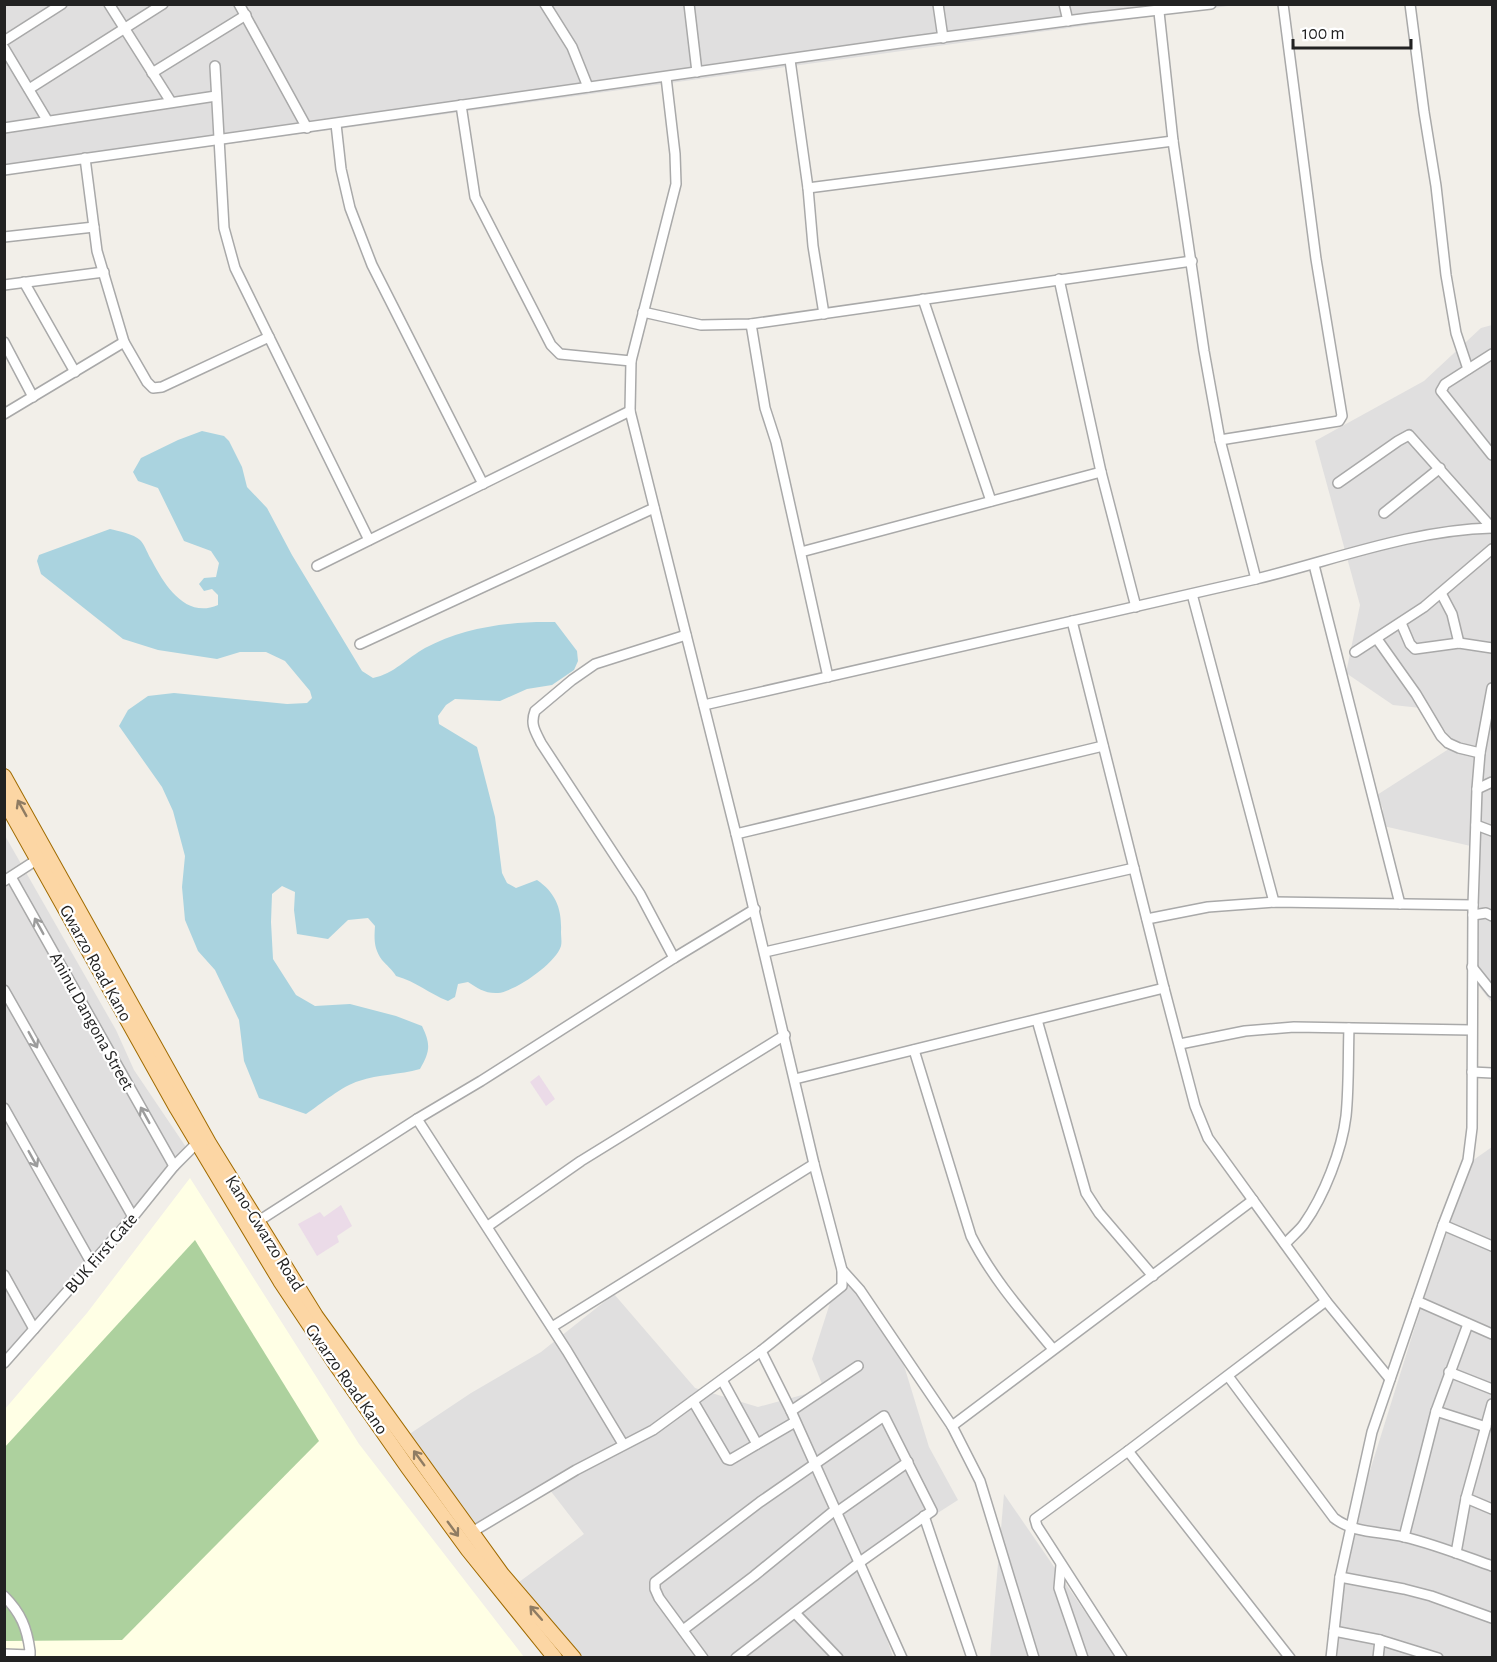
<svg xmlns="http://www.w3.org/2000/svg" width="1497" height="1662" viewBox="0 0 1497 1662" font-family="'Alegreya Sans',sans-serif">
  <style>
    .residential { fill: #e0dfdf }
    .industrial { fill: #ebdbe8 }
    .education { fill: #ffffe5 }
    .forest { fill: #add19e }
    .water { fill: #aad3df }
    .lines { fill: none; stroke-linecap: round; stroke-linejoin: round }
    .street-casing { stroke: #a9a9a9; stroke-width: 12 }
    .primary-casing { stroke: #a06b00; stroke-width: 16 }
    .street { stroke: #fff; stroke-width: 9 }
    .primary { stroke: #fcd6a4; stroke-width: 14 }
    .oneway { stroke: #8f7c63 }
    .oneway2 { stroke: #9c9c9c }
    .labels { text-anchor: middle; stroke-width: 4.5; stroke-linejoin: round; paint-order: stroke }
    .street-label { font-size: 18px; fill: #222; stroke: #fff }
  </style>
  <rect width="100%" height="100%" fill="#f2efe9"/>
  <g class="residential">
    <path d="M5 4 1235 5 5 175Z"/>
    <path d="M1492 325V1003L1474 980 1475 847 1379 825 1383 809 1377 795 1455 745 1430 709 1393 705 1346 673 1360 605 1315 441 1424 381 1481 328Z"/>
    <path d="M4 834 116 1030 134 1070 192 1156 5 1359Z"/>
    <path d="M1492 1147V1657L1337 1658 1348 1541 1423 1301 1472 1161Z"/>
    <path d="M852 1282 902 1359 929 1447 958 1500 861 1562 893 1657H572L515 1585 584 1534 546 1485 474 1528 408 1435 471 1393 541 1352 614 1294 695 1388 758 1407 824 1389 812 1359 830 1303Z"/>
    <path d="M1004 1494 1116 1657H990Z"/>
  </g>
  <g class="industrial">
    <path d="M539 1075 555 1099 546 1106 530 1082Z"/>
    <path d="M341 1205 352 1226 337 1236 339 1242 317 1256 298 1224 320 1212 324 1217Z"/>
  </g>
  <path class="education" d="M190 1178 359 1444 524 1657 5 1658V1409L87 1313Z"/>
  <path class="forest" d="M195 1240 319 1441 122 1640 5 1641 4 1448Z"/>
  <path class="water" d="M202 431 224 436 229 441 242 467 247 487 267 508 292 555 362 671 373 678C394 674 407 658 425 648 464 627 511 621 555 622L577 651 578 661 574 670 552 685 527 689 500 701 455 699 446 705 438 716 439 724 477 747 495 817 502 873 507 883 516 888 537 880C556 893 562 909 561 932 561 936 562 942 561 946 556 963 516 991 498 993 486 994 477 988 468 982L458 984 455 997 448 1001C428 993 417 982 396 976 392 969 387 966 382 960 374 949 374 940 375 926L368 918 348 920 328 939 297 934 294 910 295 892 282 886 272 894 271 922 273 959 296 995 315 1006 350 1004 396 1016 422 1026C431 1045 430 1051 420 1069 399 1075 379 1074 359 1081 342 1086 321 1104 306 1114L259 1098 244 1061 239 1020 215 970 198 951 185 920 182 887 185 856 173 811 162 787 119 726 128 710 148 696 174 693 287 704 307 703 312 698 310 691 285 661 266 652H240L217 659 158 650 123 639 41 574 37 561 39 555 110 529C118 531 134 534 140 540 145 545 148 555 152 561 165 586 186 619 218 605V595L212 589 204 591 199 584 204 578 216 577 219 563 211 551 184 541 158 488 138 481 133 472 141 458 178 440Z"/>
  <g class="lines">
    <g class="street-casing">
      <g id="street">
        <path d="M109 4 171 102"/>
        <path d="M239 4 307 128"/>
        <path d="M545 4 572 47 588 87"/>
        <path d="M689 4 697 72"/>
        <path d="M938 4 943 38"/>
        <path d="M1064 4 1068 21"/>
        <path d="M1410 4 1424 112 1436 186 1446 275 1456 333 1468 369"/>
        <path d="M1159 12 1173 141 1204 351 1220 440 1256 579"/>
        <path d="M4 41 62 4"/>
        <path d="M4 48 47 120"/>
        <path d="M790 60 808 188 813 246 824 314"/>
        <path d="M215 66 224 228 235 268 369 540"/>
        <path d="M152 73 246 15"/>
        <path d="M29 89 163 4"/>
        <path d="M461 105 475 197 551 345 560 354 631 361"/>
        <path d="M336 124 341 169 350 208 372 265 483 484"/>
        <path d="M4 128 216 96"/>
        <path d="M85 158 97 251 124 342 147 382 153 388 162 387 269 337"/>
        <path d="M4 170 907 42 1089 18 1211 4"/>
        <path d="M808 188 1173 141"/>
        <path d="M4 237 94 227"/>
        <path d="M1059 279 1101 472 1136 607"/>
        <path d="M24 282 75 372"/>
        <path d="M4 285 104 272"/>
        <path d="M923 299 991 501"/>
        <path d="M643 312 701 325 751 324 1192 261"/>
        <path d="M751 324 765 408 776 442 828 677"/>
        <path d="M4 342 33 397"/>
        <path d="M1492 354 1445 384 1441 391 1492 455"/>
        <path d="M4 414 124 342"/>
        <path d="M1220 440 1339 421 1342 416 1316 259 1283 4"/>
        <path d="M1338 483 1398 441 1409 435 1492 528"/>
        <path d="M1384 513 1440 468"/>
        <path d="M801 552 1101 472"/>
        <path d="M1314 565 1400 904"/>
        <path d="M317 566 630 411"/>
        <path d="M1441 593 1452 614 1459 643"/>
        <path d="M1192 594 1274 902"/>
        <path d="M1072 621 1164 988 1195 1106 1208 1138 1326 1301 1390 1379"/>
        <path d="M1401 623 1410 644 1415 649 1459 643 1492 648"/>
        <path d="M1377 639 1416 694 1441 736 1448 743 1459 748 1480 753"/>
        <path d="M360 644 654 508"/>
        <path d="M1355 652 1424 607 1492 549"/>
        <path d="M704 705 1256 579C1334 560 1411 530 1492 528"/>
        <path d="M1477 789 1492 782"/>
        <path d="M1476 825 1492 831"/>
        <path d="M736 834 1103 746"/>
        <path d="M11 877 174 1166"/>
        <path d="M4 881 38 859"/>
        <path d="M1473 915 1486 913 1492 916"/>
        <path d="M1147 919 1208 907 1274 902 1473 905"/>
        <path d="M765 952 1134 868"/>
        <path d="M674 958 640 894 541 743C535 731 530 724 535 711L572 680 595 664 686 635"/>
        <path d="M1472 967 1492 992"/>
        <path d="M4 990 133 1217"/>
        <path d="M1037 1020 1086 1193 1099 1213 1153 1276"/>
        <path d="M1180 1044 1245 1031 1294 1027 1471 1030"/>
        <path d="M914 1050 971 1236C992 1278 1023 1313 1053 1349"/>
        <path d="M1472 1072 1492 1073"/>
        <path d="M795 1079 1164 988"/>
        <path d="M4 1108 92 1264"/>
        <path d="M417 1119 567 1351 623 1444"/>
        <path d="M257 1222 417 1119 481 1081 674 958 755 909"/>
        <path d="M1443 1225 1492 1246"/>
        <path d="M488 1226 581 1161 785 1035"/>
        <path d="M1285 1244C1291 1237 1299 1231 1304 1224 1324 1196 1342 1150 1346 1116 1349 1087 1348 1057 1349 1028"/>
        <path d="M842 1270 860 1290 952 1426 980 1481 1034 1658"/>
        <path d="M4 1275 34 1329"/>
        <path d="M1417 1301 1492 1334"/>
        <path d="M552 1327 814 1164"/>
        <path d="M761 1351 791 1411 902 1658"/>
        <path d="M4 1363 133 1217 174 1166 198 1142"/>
        <path d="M1449 1372 1492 1389"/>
        <path d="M1228 1376 1334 1518C1355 1534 1380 1531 1404 1537 1434 1544 1464 1556 1492 1566"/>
        <path d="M722 1380 757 1444"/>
        <path d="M693 1401 727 1459 730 1460 795 1422"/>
        <path d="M791 1411 858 1366"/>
        <path d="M1436 1411 1486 1427"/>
        <path d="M952 1426 1253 1200"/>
        <path d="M1128 1451 1290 1658"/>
        <path d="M1466 1498 1492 1509"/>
        <path d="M837 1512 908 1462"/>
        <path d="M924 1516 972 1658"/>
        <path d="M472 1532 576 1470 653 1430 761 1351 842 1286V1270L814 1164 736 834 630 411 631 361 676 184 675 154 666 77"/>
        <path d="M1404 1537 1436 1411 1468 1324"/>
        <path d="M1456 1553 1466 1498 1492 1404"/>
        <path d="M1061 1565 1059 1588 1083 1658"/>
        <path d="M1340 1577 1404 1589 1431 1596 1492 1618"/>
        <path d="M4 1596C21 1613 27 1628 30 1651V1655L4 1654"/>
        <path d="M795 1613 838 1658"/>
        <path d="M683 1630 754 1576 835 1510"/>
        <path d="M1334 1631 1380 1640 1438 1658"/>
        <path d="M703 1658 659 1598 655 1589V1582L760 1502 884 1416 932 1511 860 1562 736 1658"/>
        <path d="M1122 1658 1037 1526 1035 1519 1128 1451 1326 1301"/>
        <path d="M1331 1658 1340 1577 1372 1432 1443 1225 1468 1160 1472 1128 1473 905 1477 789 1480 753 1492 688"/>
        <path d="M1378 1658 1380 1640"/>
      </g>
    </g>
    <g class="primary-casing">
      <g id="primary">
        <path d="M4 776 209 1143 316 1316 502 1574 574 1658"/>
        <path d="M4 800 177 1109 280 1281 338 1368 408 1468 468 1550 555 1658"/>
      </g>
    </g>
    <use href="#street" class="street"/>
    <use href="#primary" class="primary"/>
  </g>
  <defs><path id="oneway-shaft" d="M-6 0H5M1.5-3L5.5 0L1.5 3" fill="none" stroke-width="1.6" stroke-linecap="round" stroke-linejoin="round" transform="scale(1.5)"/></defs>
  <g class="oneway">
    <use href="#oneway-shaft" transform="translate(22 808) rotate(-119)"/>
    <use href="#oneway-shaft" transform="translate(419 1458) rotate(-126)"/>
    <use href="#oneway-shaft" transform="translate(453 1529) rotate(54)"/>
    <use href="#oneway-shaft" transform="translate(536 1613) rotate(-131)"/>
  </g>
  <g class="oneway2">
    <use href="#oneway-shaft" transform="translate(39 926) rotate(-119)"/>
    <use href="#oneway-shaft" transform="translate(33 1040) rotate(61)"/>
    <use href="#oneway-shaft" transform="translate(145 1115) rotate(-119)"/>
    <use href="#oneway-shaft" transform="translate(33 1159) rotate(61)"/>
  </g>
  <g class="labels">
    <g class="street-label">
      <text transform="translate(96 963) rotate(61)" y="6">Gwarzo Road Kano</text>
      <text transform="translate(92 1021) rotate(61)" y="6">Aninu Dangona Street</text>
      <text transform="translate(265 1233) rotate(58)" y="6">Kano-Gwarzo Road</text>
      <text transform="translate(101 1253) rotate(-49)" y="6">BUK First Gate</text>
      <text transform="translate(347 1379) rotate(55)" y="6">Gwarzo Road Kano</text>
    </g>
  </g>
  <rect width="1497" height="1662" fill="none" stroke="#222222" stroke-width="12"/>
  <path d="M1293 39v9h118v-9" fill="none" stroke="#222222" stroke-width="3"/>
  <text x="1302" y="39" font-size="18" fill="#222222" stroke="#ffffff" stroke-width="4.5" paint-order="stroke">100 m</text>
</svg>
